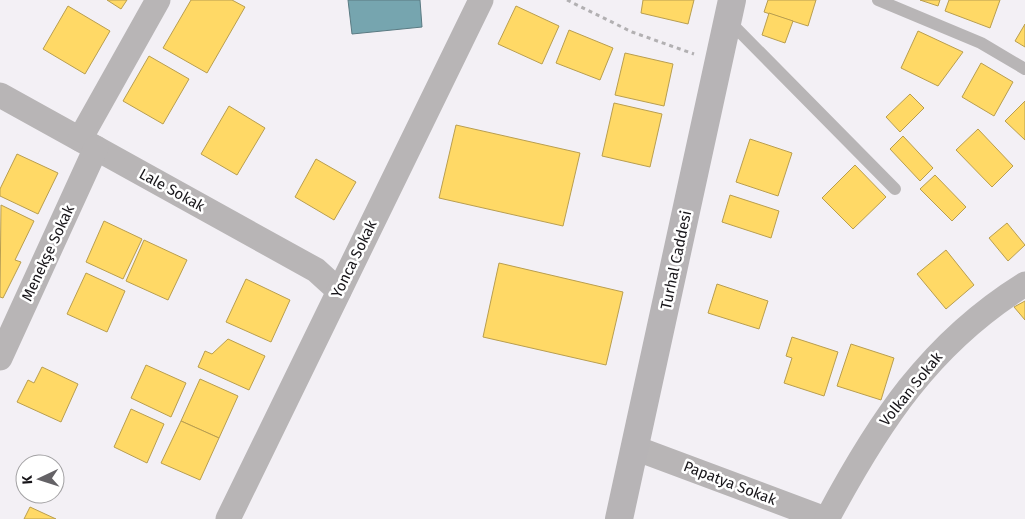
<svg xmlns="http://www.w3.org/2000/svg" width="1025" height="519" viewBox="0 0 1025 519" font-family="'Fira Sans',sans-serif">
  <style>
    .homes { fill: #ffd966; stroke: #b99e4f }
    .public { fill: #76a5af; stroke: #5a7a82 }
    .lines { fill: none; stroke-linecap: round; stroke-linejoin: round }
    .path { stroke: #b2b0b2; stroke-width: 3; stroke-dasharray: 4 4; stroke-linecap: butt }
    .lane { stroke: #b8b5b6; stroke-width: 12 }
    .street { stroke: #b8b5b6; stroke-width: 25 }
    .secondary { stroke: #b7b4b6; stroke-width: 28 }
    .labels { text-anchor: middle; stroke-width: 5; stroke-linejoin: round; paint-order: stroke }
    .street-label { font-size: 15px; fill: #171519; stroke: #fff }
  </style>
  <rect width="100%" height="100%" fill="#f3f0f5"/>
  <g class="homes">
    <path d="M107 0H127L121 9Z"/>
    <path d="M191 0H232L245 7 207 73 163 48Z"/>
    <path d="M643 0H694L688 24 641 13Z"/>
    <path d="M768 0H816L808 26 764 12Z"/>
    <path d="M920 0H940L938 6Z"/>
    <path d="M949 0H1000L990 28 945 11Z"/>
    <path d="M68 6 110 31 85 74 43 49Z"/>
    <path d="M516 6 559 26 542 64 498 44Z"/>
    <path d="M769 13 793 21 785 43 762 35Z"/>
    <path d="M1025 24V47L1015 41Z"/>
    <path d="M569 30 613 48 600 80 556 63Z"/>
    <path d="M918 31 963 52 938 86 901 68Z"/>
    <path d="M625 53 673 64 664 106 615 95Z"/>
    <path d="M149 56 189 79 163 124 123 101Z"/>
    <path d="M981 63 1013 82 994 116 962 97Z"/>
    <path d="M910 94 924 108 900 132 886 117Z"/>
    <path d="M1025 101V140L1005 121Z"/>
    <path d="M614 103 662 114 650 167 602 156Z"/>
    <path d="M229 106 265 128 237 175 201 154Z"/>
    <path d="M456 125 580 153 563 226 439 198Z"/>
    <path d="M978 129 1013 166 992 187 956 150Z"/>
    <path d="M903 136 933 168 920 181 890 149Z"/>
    <path d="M750 139 792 153 778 196 736 182Z"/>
    <path d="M17 154 58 173 38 214 0 196V189Z"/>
    <path d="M316 159 356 182 334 220 295 197Z"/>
    <path d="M855 165 886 197 853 229 822 198Z"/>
    <path d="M935 175 966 207 952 221 920 189Z"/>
    <path d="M730 195 779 211 771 238 722 222Z"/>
    <path d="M1 205 34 221 15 260 21 262 3 298 0 297Z"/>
    <path d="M104 221 142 239 123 279 86 262Z"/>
    <path d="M1007 223 1025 245 1008 261 989 238Z"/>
    <path d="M144 240 187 260 168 300 126 281Z"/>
    <path d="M946 250 974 285 946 309 917 274Z"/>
    <path d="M499 263 623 292 606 365 483 337Z"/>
    <path d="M86 273 125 291 107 332 67 314Z"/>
    <path d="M246 279 290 300 271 342 226 322Z"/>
    <path d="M717 284 768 301 759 329 708 313Z"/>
    <path d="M1025 301V320L1014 307Z"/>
    <path d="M792 337 838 352 824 396 784 383 792 358 786 356Z"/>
    <path d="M228 339 265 356 249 390 198 367 205 351 212 354Z"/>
    <path d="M851 344 894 358 881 400 837 386Z"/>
    <path d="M146 365 186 383 171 417 131 398Z"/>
    <path d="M42 367 78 384 61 422 17 402 28 380 34 383Z"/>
    <path d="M200 379 238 396 219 438 181 421Z"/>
    <path d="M131 409 164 424 147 463 114 447Z"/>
    <path d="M181 421 219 438 200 480 161 463Z"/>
    <path d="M30 507 56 519H24Z"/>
  </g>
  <path class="public" d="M348 0H420L422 27 352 34Z"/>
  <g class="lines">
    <path class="path" d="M567 0 632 32 694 54"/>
    <g class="lane">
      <path d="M878 0 981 43 1025 69"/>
      <path d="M728 20 895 189"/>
    </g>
    <g class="street">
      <path d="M0 95 316 270 339 291"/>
      <path d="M80 139 158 0"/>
      <path d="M0 358 96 148"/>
      <path d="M635 448 825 519"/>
      <path d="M228 519 481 0"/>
      <path d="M827 519C878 423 930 343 1025 284"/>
    </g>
    <path class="secondary" d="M619 519 732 0"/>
  </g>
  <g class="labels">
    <g class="street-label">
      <text transform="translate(172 190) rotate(29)" y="5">Lale Sokak</text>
      <text transform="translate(48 253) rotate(-65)" y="5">Menekşe Sokak</text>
      <text transform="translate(354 259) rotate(-64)" y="5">Yonca Sokak</text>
      <text transform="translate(676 260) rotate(-78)" y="5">Turhal Caddesi</text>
      <text transform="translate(911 389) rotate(-51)" y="5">Volkan Sokak</text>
      <text transform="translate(730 483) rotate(21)" y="5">Papatya Sokak</text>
    </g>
  </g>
  <g transform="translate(40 479) rotate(266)"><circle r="24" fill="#ffffff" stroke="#a2a1a3"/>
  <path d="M0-4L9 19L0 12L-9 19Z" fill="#646266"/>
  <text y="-8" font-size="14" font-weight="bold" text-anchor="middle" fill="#171519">K</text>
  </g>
</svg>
